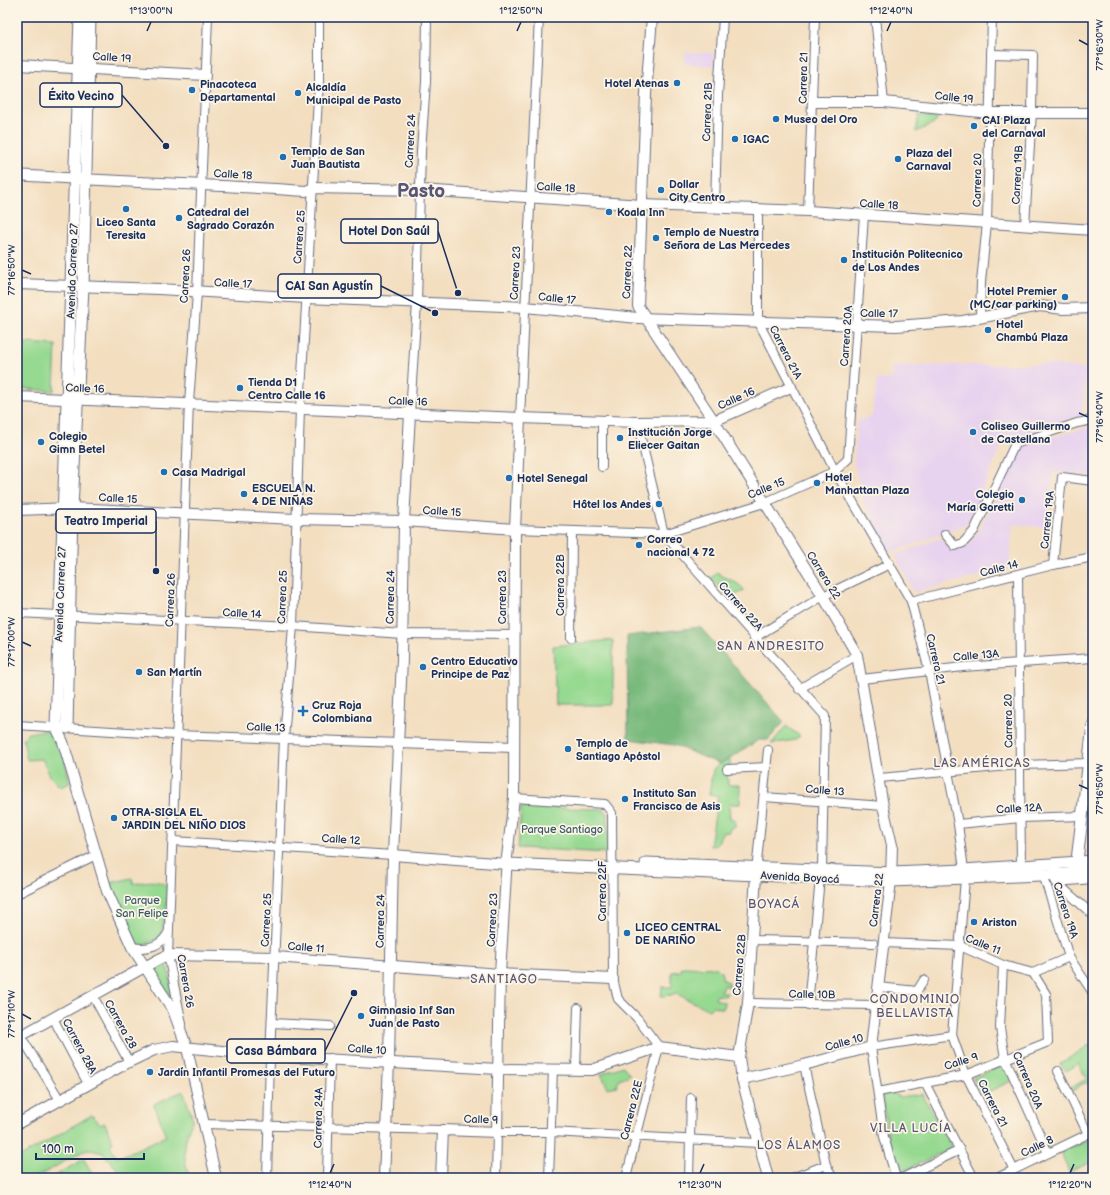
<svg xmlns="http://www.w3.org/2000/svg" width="1110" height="1195" viewBox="0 0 1110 1195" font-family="'Balsamiq Sans',sans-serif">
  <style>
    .built { fill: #e7d2ef }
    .green { fill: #96d991; stroke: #588478 }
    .forest { fill: #78b97b; stroke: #4a746c }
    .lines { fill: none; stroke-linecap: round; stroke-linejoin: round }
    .minor-casing { stroke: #676c80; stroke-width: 10 }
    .tertiary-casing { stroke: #676c80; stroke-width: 12 }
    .secondary-casing { stroke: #676c80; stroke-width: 13 }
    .minor { stroke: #fff; stroke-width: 8 }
    .tertiary { stroke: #fff; stroke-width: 10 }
    .secondary { stroke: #fff; stroke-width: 11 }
    .ticks { fill: none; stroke: #1b2f5e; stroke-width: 1.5 }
    .poi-dot { fill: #1f6fb2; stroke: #fcf5e5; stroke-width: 1.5 }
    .labels { text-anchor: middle; stroke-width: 3.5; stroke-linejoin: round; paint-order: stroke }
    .street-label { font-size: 11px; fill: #1b2f5e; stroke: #fcf5e5 }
    .poi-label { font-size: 11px; font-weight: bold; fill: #1b2f5e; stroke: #fcf5e5; text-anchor: start }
    .park-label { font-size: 11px; fill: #3a5a6b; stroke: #fcf5e5 }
    .neighbourhood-label { font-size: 12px; letter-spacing: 1px; fill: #58557a; stroke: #fcf5e5 }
    .town-label { font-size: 19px; font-weight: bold; fill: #58557a; stroke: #fcf5e5 }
    .leader { fill: none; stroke: #1b2f5e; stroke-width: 1.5 }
    .callout-dot { fill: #1b2f5e; stroke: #fcf5e5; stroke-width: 1.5 }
    .callout { fill: #fcf5e5; stroke: #1b2f5e; stroke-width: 1.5 }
    .callout-label { font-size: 12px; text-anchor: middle; font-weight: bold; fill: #1b2f5e }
    .neatline { fill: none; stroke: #1b2f5e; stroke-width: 1.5 }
    .ticks-label { font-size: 10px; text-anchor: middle; fill: #1b2f5e }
  </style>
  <rect width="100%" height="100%" fill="#fcf5e5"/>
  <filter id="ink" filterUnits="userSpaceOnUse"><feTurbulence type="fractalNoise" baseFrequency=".025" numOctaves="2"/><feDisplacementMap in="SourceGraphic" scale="8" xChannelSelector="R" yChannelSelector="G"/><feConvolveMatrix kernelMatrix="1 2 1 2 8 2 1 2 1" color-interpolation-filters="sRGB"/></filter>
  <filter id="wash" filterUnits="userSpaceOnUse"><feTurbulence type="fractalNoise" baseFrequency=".012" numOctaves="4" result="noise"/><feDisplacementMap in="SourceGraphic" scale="16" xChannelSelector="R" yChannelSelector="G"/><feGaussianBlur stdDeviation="0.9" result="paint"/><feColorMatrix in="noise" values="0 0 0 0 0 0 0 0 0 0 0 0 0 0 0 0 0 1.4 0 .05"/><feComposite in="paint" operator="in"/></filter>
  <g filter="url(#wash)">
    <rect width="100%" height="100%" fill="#f3dec0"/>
    <g class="built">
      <path d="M685 52 714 53 713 66 685 64Z"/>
      <path d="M1052 364 1086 369 1082 415 1002 444 968 524 891 553 863 502 854 463 857 421 872 416 877 379H891L892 366Z"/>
      <path d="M1093 426V476L1053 472 1049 528 1013 524 1009 569 914 592 895 555 940 538 951 550 965 549 979 531 1020 446Z"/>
      <path d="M290 705H315V717L290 716Z"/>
    </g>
    <g class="green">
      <path d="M919 115 937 118 936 122 916 132Z"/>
      <path d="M26 343 56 345 54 391 17 388V346Z"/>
      <path d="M717 572C726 580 737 580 744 590L731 598 711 579Z"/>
      <path d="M613 640V705H556L553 646Z"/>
      <path d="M786 726 800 736 795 740 771 744Z"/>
      <path d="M40 731H52L62 748 70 783 60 787 50 776 42 759 27 760 23 739 28 733Z"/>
      <path d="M730 757V769H727L728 785H740V804H729L730 818 735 820V827H731L729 832 722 833 717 845 710 846 718 796 709 794 713 769Z"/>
      <path d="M521 807 603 809 608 815V853L518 848Z"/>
      <path d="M132 878 134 884C144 881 158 879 167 886L166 912 160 938 145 945 133 944 120 917 110 883Z"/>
      <path d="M166 959 175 1004 151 967Z"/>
      <path d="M682 967 717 968 721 972 723 980 729 982V987L724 985 720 991 727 993 725 996 717 995 715 999 724 1002 723 1009 713 1006 709 1010 675 993 671 995 661 996 662 987H672V972L681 971Z"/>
      <path d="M1089 1045 1093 1049V1090L1089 1083 1082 1084 1074 1091 1072 1087 1087 1079 1078 1064 1066 1071 1060 1064Z"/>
      <path d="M1004 1065 1013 1080 982 1095 973 1078Z"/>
      <path d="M623 1066 630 1075 619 1079 617 1086 608 1088 601 1074Z"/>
      <path d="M183 1091 193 1119C183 1141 182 1156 190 1178H125L103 1153 87 1149 35 1178H17V1159L92 1115 101 1124 105 1123 113 1143 110 1145 117 1158 166 1136 154 1104Z"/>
      <path d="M891 1093 900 1097 922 1094 952 1148 899 1173 888 1137 882 1095Z"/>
      <path d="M1093 1138V1161L1069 1172 1061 1152Z"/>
      <path d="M84 1159 94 1178H51Z"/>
    </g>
    <path class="forest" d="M700 627 784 722 768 740H759L720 764 674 745 628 739 627 636Z"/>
  </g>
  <g filter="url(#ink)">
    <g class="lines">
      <g class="minor-casing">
        <g id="minor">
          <path d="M875 17 884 102"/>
          <path d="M991 54 1033 55 1032 112 1025 225"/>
          <path d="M715 207 718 95 723 17"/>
          <path d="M758 209V321L835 471 911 601 929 671 958 824 964 870"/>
          <path d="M808 211 815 17"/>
          <path d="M980 318 981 282 987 223 992 17"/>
          <path d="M410 414 417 303 421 151 426 82 427 17"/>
          <path d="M520 418 539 17"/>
          <path d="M637 422 664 534 825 716 822 870"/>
          <path d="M602 467V420"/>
          <path d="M515 529 664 534 764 503 835 471 848 459 864 215"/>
          <path d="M945 534 955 546 963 543 974 531 1015 444 1077 423 1093 420"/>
          <path d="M1053 565 1062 477 1093 481"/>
          <path d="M1018 575 1021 866"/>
          <path d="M911 601 1053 565 1093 557"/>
          <path d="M17 613 293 626 402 634 514 635"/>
          <path d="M571 638 572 532"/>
          <path d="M754 638 823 596 890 564"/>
          <path d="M862 679 963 667 1093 658"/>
          <path d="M799 689 857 655"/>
          <path d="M17 725 175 735 399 743"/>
          <path d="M727 769 767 767"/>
          <path d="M880 778 1019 765 1092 763"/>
          <path d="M764 797 883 806"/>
          <path d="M514 798 605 804 612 813 613 979 618 999 637 1018 659 1047 626 1178"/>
          <path d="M958 824 1021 818 1082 816"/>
          <path d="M173 841 393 855"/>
          <path d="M756 872 768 750"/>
          <path d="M1043 874 1069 957 1093 993"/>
          <path d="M1051 874 1056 882 1093 915"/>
          <path d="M965 879 952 1035 966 1075 1014 1170"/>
          <path d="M1056 882 1093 879"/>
          <path d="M17 894 96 855"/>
          <path d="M753 940 873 943"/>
          <path d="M883 943 960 946 1003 965 1033 973 1069 957"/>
          <path d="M132 947C148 950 162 946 169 931"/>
          <path d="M1003 965 1000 1028 1005 1058 1048 1153"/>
          <path d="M878 987 917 991 924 980"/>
          <path d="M93 996 129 1062"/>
          <path d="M748 1003 876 1005"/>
          <path d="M808 1005 820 878"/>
          <path d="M53 1018 88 1084"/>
          <path d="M272 1023 330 1026"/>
          <path d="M182 1024 168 955 189 403 197 293 208 17"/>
          <path d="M17 1030 60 1100"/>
          <path d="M804 1065 826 1165 833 1178"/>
          <path d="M576 1070 578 1008"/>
          <path d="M925 1083 974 1178"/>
          <path d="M878 1092 966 1075 1048 1042 1046 994 1033 973"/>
          <path d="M204 1124 443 1130"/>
          <path d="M267 1178 270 1056 284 739 293 626 300 409 319 81V17"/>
          <path d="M327 1178 330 1058"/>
          <path d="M496 1178 497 1132H551L758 1143"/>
          <path d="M549 1178 553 1069"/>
          <path d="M689 1178 691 1098"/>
          <path d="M792 1178 826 1165"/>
          <path d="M896 1178 884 1137 871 1047 952 1035"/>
          <path d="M902 1178 960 1150"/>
          <path d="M997 1178 1088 1134 1058 1071"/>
          <path d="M1083 1178H1085"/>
        </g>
      </g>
      <g class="tertiary-casing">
        <g id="tertiary">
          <path d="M652 17 646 94 638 306 714 421 823 596 857 655 883 806 892 845 891 881 871 1047 804 1065 742 1079"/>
          <path d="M17 65 205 75"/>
          <path d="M813 102H884L989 113H1093"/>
          <path d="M17 175C113 182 210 184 306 191L313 188 421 190 642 205 808 211 1093 230"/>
          <path d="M17 284 159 289 306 298 525 307 638 318 896 326 963 321 1040 306 1063 309 1093 308"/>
          <path d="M17 397 520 418 637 422 714 421 791 387"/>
          <path d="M17 510 72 508 295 519 404 521 515 529"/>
          <path d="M56 727 63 742 107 891 132 947 173 1010 187 1048 216 1178"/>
          <path d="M399 743 514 747"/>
          <path d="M393 855 507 864"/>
          <path d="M756 875 748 1003 739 1057 742 1079 768 1178"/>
          <path d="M17 1038 159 959 168 955 275 957 500 974 613 979"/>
          <path d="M17 1124 129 1062 154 1050 173 1046 270 1056 498 1069 592 1070 659 1047 739 1057"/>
          <path d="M384 1178 389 1062 393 855 402 659 404 521 410 414"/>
          <path d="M441 1178 443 1130 497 1132 500 974 507 857 514 798 515 529 520 418"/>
        </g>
      </g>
      <g class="secondary-casing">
        <g id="secondary">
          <path d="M56 727 80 17"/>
          <path d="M67 728 72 508 83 287 90 17"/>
          <path d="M646 863 892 873 964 870 1093 861"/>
          <path d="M507 864 891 881 1066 874 1093 871"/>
          <path d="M1076 869 1093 725"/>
        </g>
      </g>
      <use href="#minor" class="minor"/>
      <use href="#tertiary" class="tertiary"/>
      <use href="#secondary" class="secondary"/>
    </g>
  </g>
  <path class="ticks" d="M147 31 151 22M517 31 521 22M887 31 891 22M1079 40 1088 45M22 270 31 274M1079 413 1088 417M22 642 31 646M1079 785 1088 789M22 1014 31 1019M330 1173 334 1164M700 1173 704 1164M1070 1173 1074 1164"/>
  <g class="poi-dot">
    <circle cx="677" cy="83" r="4"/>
    <circle cx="192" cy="90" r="4"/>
    <circle cx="298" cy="93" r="4"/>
    <circle cx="776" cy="119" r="4"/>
    <circle cx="974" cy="126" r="4"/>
    <circle cx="735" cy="139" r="4"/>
    <circle cx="283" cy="157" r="4"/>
    <circle cx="898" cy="159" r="4"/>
    <circle cx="661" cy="190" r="4"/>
    <circle cx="126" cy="209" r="4"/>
    <circle cx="609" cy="212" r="4"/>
    <circle cx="179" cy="218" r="4"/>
    <circle cx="656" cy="238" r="4"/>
    <circle cx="844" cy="260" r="4"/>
    <circle cx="1065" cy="297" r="4"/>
    <circle cx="988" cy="330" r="4"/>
    <circle cx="240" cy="388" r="4"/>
    <circle cx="973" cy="432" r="4"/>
    <circle cx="620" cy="438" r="4"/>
    <circle cx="41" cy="442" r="4"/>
    <circle cx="164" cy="472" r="4"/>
    <circle cx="509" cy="478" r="4"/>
    <circle cx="817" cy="483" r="4"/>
    <circle cx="244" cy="494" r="4"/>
    <circle cx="1022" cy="500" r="4"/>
    <circle cx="659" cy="504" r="4"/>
    <circle cx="639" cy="545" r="4"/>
    <circle cx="423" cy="667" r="4"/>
    <circle cx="139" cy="672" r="4"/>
    <path d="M301 705h4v4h4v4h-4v4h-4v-4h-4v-4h4z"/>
    <circle cx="568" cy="749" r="4"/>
    <circle cx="625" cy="799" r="4"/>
    <circle cx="114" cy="818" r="4"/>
    <circle cx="974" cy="922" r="4"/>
    <circle cx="627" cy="933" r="4"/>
    <circle cx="361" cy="1016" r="4"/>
    <circle cx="150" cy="1072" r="4"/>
  </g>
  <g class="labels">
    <g class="street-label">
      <text transform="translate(112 57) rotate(4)" y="4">Calle 19</text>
      <text transform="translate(803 78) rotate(-89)" y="4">Carrera 21</text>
      <text transform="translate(954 97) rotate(6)" y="4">Calle 19</text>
      <text transform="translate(707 112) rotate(-88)" y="4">Carrera 21B</text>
      <text transform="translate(410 141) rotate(-87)" y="4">Carrera 24</text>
      <text transform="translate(233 174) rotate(4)" y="4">Calle 18</text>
      <text transform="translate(1017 175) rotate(-87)" y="4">Carrera 19B</text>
      <text transform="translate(977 180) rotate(-89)" y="4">Carrera 20</text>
      <text transform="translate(556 187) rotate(4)" y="4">Calle 18</text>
      <text transform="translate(879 204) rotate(4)" y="4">Calle 18</text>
      <text transform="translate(299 237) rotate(-86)" y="4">Carrera 25</text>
      <text transform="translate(72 271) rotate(-88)" y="4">Avenida Carrera 27</text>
      <text transform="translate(627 272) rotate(-88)" y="4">Carrera 22</text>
      <text transform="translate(515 273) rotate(-87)" y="4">Carrera 23</text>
      <text transform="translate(185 276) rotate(-87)" y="4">Carrera 26</text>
      <text transform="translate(233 283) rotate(3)" y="4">Calle 17</text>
      <text transform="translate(557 298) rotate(6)" y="4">Calle 17</text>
      <text transform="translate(879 313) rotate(1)" y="4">Calle 17</text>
      <text transform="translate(846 336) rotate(-86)" y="4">Carrera 20A</text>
      <text transform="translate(786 352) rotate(63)" y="4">Carrera 21A</text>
      <text transform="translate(85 388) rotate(2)" y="4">Calle 16</text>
      <text transform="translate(736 398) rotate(-24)" y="4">Calle 16</text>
      <text transform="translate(408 401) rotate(2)" y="4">Calle 16</text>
      <text transform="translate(766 488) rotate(-22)" y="4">Calle 15</text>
      <text transform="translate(118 498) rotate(3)" y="4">Calle 15</text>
      <text transform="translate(442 511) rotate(4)" y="4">Calle 15</text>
      <text transform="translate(1047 520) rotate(-84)" y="4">Carrera 19A</text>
      <text transform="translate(999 568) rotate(-14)" y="4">Calle 14</text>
      <text transform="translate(824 575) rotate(58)" y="4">Carrera 22</text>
      <text transform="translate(560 585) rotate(-90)" y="4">Carrera 22B</text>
      <text transform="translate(60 594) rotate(-88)" y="4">Avenida Carrera 27</text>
      <text transform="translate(282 597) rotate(-88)" y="4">Carrera 25</text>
      <text transform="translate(390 597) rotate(-89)" y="4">Carrera 24</text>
      <text transform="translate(502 597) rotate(-90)" y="4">Carrera 23</text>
      <text transform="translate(170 600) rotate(-88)" y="4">Carrera 26</text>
      <text transform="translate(741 606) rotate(49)" y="4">Carrera 22A</text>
      <text transform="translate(242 613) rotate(3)" y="4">Calle 14</text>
      <text transform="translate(976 655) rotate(-5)" y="4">Calle 13A</text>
      <text transform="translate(936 659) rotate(77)" y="4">Carrera 21</text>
      <text transform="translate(1008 721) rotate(-91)" y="4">Carrera 20</text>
      <text transform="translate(266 727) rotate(2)" y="4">Calle 13</text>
      <text transform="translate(825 790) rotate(5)" y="4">Calle 13</text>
      <text transform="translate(1019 808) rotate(-3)" y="4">Calle 12A</text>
      <text transform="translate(341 839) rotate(4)" y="4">Calle 12</text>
      <text transform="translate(800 877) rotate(3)" y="4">Avenida Boyacá</text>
      <text transform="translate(602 891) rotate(-90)" y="4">Carrera 22F</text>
      <text transform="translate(876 900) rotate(-83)" y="4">Carrera 22</text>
      <text transform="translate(1066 910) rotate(72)" y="4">Carrera 19A</text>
      <text transform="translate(266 920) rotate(-87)" y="4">Carrera 25</text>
      <text transform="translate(492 920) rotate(-87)" y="4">Carrera 23</text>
      <text transform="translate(380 921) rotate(-89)" y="4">Carrera 24</text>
      <text transform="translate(983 944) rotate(22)" y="4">Calle 11</text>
      <text transform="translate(306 947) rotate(5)" y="4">Calle 11</text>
      <text transform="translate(739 965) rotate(-85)" y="4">Carrera 22B</text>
      <text transform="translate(186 981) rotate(80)" y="4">Carrera 26</text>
      <text transform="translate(812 994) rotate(1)" y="4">Calle 10B</text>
      <text transform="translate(121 1024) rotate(61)" y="4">Carrera 28</text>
      <text transform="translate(844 1042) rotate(-15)" y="4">Calle 10</text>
      <text transform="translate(80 1046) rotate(62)" y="4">Carrera 28A</text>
      <text transform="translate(367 1049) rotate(4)" y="4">Calle 10</text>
      <text transform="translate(961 1061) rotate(-17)" y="4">Calle 9</text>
      <text transform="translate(1028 1080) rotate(67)" y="4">Carrera 20A</text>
      <text transform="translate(993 1103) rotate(63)" y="4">Carrera 21</text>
      <text transform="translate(631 1110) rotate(-76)" y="4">Carrera 22E</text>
      <text transform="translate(318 1118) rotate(-89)" y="4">Carrera 24A</text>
      <text transform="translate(481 1119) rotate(2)" y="4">Calle 9</text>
      <text transform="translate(1037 1146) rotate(-26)" y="4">Calle 8</text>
    </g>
    <g class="poi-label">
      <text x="669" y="87" text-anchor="end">Hotel Atenas</text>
      <text x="200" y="88">Pinacoteca<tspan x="200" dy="13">Departamental</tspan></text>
      <text x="306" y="91">Alcaldía<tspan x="306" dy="13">Municipal de Pasto</tspan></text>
      <text x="784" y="123">Museo del Oro</text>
      <text x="982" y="124">CAI Plaza<tspan x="982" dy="13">del Carnaval</tspan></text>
      <text x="743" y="143">IGAC</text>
      <text x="291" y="155">Templo de San<tspan x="291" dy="13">Juan Bautista</tspan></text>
      <text x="906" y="157">Plaza del<tspan x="906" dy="13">Carnaval</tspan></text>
      <text x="669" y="188">Dollar<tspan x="669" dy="13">City Centro</tspan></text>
      <text x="187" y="216">Catedral del<tspan x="187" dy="13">Sagrado Corazón</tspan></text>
      <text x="617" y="216">Koala Inn</text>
      <text x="126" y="226" text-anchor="middle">Liceo Santa<tspan x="126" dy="13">Teresita</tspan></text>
      <text x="664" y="236">Templo de Nuestra<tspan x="664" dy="13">Señora de Las Mercedes</tspan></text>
      <text x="852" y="258">Institución Politecnico<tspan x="852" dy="13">de Los Andes</tspan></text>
      <text x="1057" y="295" text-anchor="end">Hotel Premier<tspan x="1057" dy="13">(MC/car parking)</tspan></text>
      <text x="996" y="328">Hotel<tspan x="996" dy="13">Chambú Plaza</tspan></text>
      <text x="248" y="386">Tienda D1<tspan x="248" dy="13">Centro Calle 16</tspan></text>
      <text x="981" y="430">Coliseo Guillermo<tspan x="981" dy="13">de Castellana</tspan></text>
      <text x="628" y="436">Institución Jorge<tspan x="628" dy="13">Eliecer Gaitan</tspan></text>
      <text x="49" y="440">Colegio<tspan x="49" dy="13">Gimn Betel</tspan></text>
      <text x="172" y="476">Casa Madrigal</text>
      <text x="825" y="481">Hotel<tspan x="825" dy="13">Manhattan Plaza</tspan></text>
      <text x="517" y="482">Hotel Senegal</text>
      <text x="252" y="492">ESCUELA N.<tspan x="252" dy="13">4 DE NIÑAS</tspan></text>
      <text x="1014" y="498" text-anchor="end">Colegio<tspan x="1014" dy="13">María Goretti</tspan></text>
      <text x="651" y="508" text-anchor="end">Hôtel los Andes</text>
      <text x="647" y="543">Correo<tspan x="647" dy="13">nacional 4 72</tspan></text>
      <text x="431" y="665">Centro Educativo<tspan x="431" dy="13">Principe de Paz</tspan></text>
      <text x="147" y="676">San Martín</text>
      <text x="312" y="709">Cruz Roja<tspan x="312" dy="13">Colombiana</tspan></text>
      <text x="576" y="747">Templo de<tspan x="576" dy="13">Santiago Apóstol</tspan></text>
      <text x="633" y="797">Instituto San<tspan x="633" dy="13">Francisco de Asis</tspan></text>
      <text x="122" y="816">OTRA-SIGLA EL<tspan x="122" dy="13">JARDIN DEL NIÑO DIOS</tspan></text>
      <text x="982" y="926">Ariston</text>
      <text x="635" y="931">LICEO CENTRAL<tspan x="635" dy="13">DE NARIÑO</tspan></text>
      <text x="369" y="1014">Gimnasio Inf San<tspan x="369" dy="13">Juan de Pasto</tspan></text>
      <text x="158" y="1076">Jardín Infantil Promesas del Futuro</text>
    </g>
    <g class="park-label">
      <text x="562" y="833">Parque Santiago</text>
      <text x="142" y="904">Parque<tspan x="142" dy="13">San Felipe</tspan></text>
    </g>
    <g class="neighbourhood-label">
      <text x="771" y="650">SAN ANDRESITO</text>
      <text x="982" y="767">LAS AMÉRICAS</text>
      <text x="774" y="908">BOYACÁ</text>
      <text x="504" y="983">SANTIAGO</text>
      <text x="915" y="1003">CONDOMINIO<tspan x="915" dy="14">BELLAVISTA</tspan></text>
      <text x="911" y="1132">VILLA LUCÍA</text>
      <text x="799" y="1149">LOS ÁLAMOS</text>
    </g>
    <g class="town-label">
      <text x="421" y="197">Pasto</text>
    </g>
  </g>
  <path class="leader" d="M166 146L122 95M458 293L438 231M435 313L381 286M156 571L156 521M354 993L325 1051"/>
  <g class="callout-dot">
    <circle cx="166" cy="146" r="4"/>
    <circle cx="458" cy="293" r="4"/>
    <circle cx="435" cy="313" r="4"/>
    <circle cx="156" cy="571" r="4"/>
    <circle cx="354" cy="993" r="4"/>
  </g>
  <g class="callout">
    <rect x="40" y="83" width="82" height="24" rx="4"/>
    <rect x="341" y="219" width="97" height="24" rx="4"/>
    <rect x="278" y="274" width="103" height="24" rx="4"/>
    <rect x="56" y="509" width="100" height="24" rx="4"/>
    <rect x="227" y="1039" width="98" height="24" rx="4"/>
  </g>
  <g class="callout-label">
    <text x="81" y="100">Éxito Vecino</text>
    <text x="389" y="235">Hotel Don Saúl</text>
    <text x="329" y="290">CAI San Agustín</text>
    <text x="106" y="525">Teatro Imperial</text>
    <text x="276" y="1055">Casa Bámbara</text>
  </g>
  <rect width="1110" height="1195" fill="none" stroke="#fcf5e5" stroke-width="44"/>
  <path d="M36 1153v6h108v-6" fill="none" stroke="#1b2f5e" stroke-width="2"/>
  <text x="42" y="1153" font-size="12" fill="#1b2f5e" stroke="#fcf5e5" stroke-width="3" paint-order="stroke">100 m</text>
  <rect x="22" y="22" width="1066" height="1151" class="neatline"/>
  <g class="ticks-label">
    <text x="151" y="14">1°13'00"N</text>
    <text x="521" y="14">1°12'50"N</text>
    <text x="891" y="14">1°12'40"N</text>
    <text transform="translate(1099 45) rotate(-90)" y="4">77°16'30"W</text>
    <text transform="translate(11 270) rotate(-90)" y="4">77°16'50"W</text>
    <text transform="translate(1099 417) rotate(-90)" y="4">77°16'40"W</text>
    <text transform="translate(11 642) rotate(-90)" y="4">77°17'00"W</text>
    <text transform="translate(1099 789) rotate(-90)" y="4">77°16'50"W</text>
    <text transform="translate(11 1014) rotate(-90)" y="4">77°17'10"W</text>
    <text x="330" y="1188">1°12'40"N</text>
    <text x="700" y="1188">1°12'30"N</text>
    <text x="1070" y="1188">1°12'20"N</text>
  </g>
</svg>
